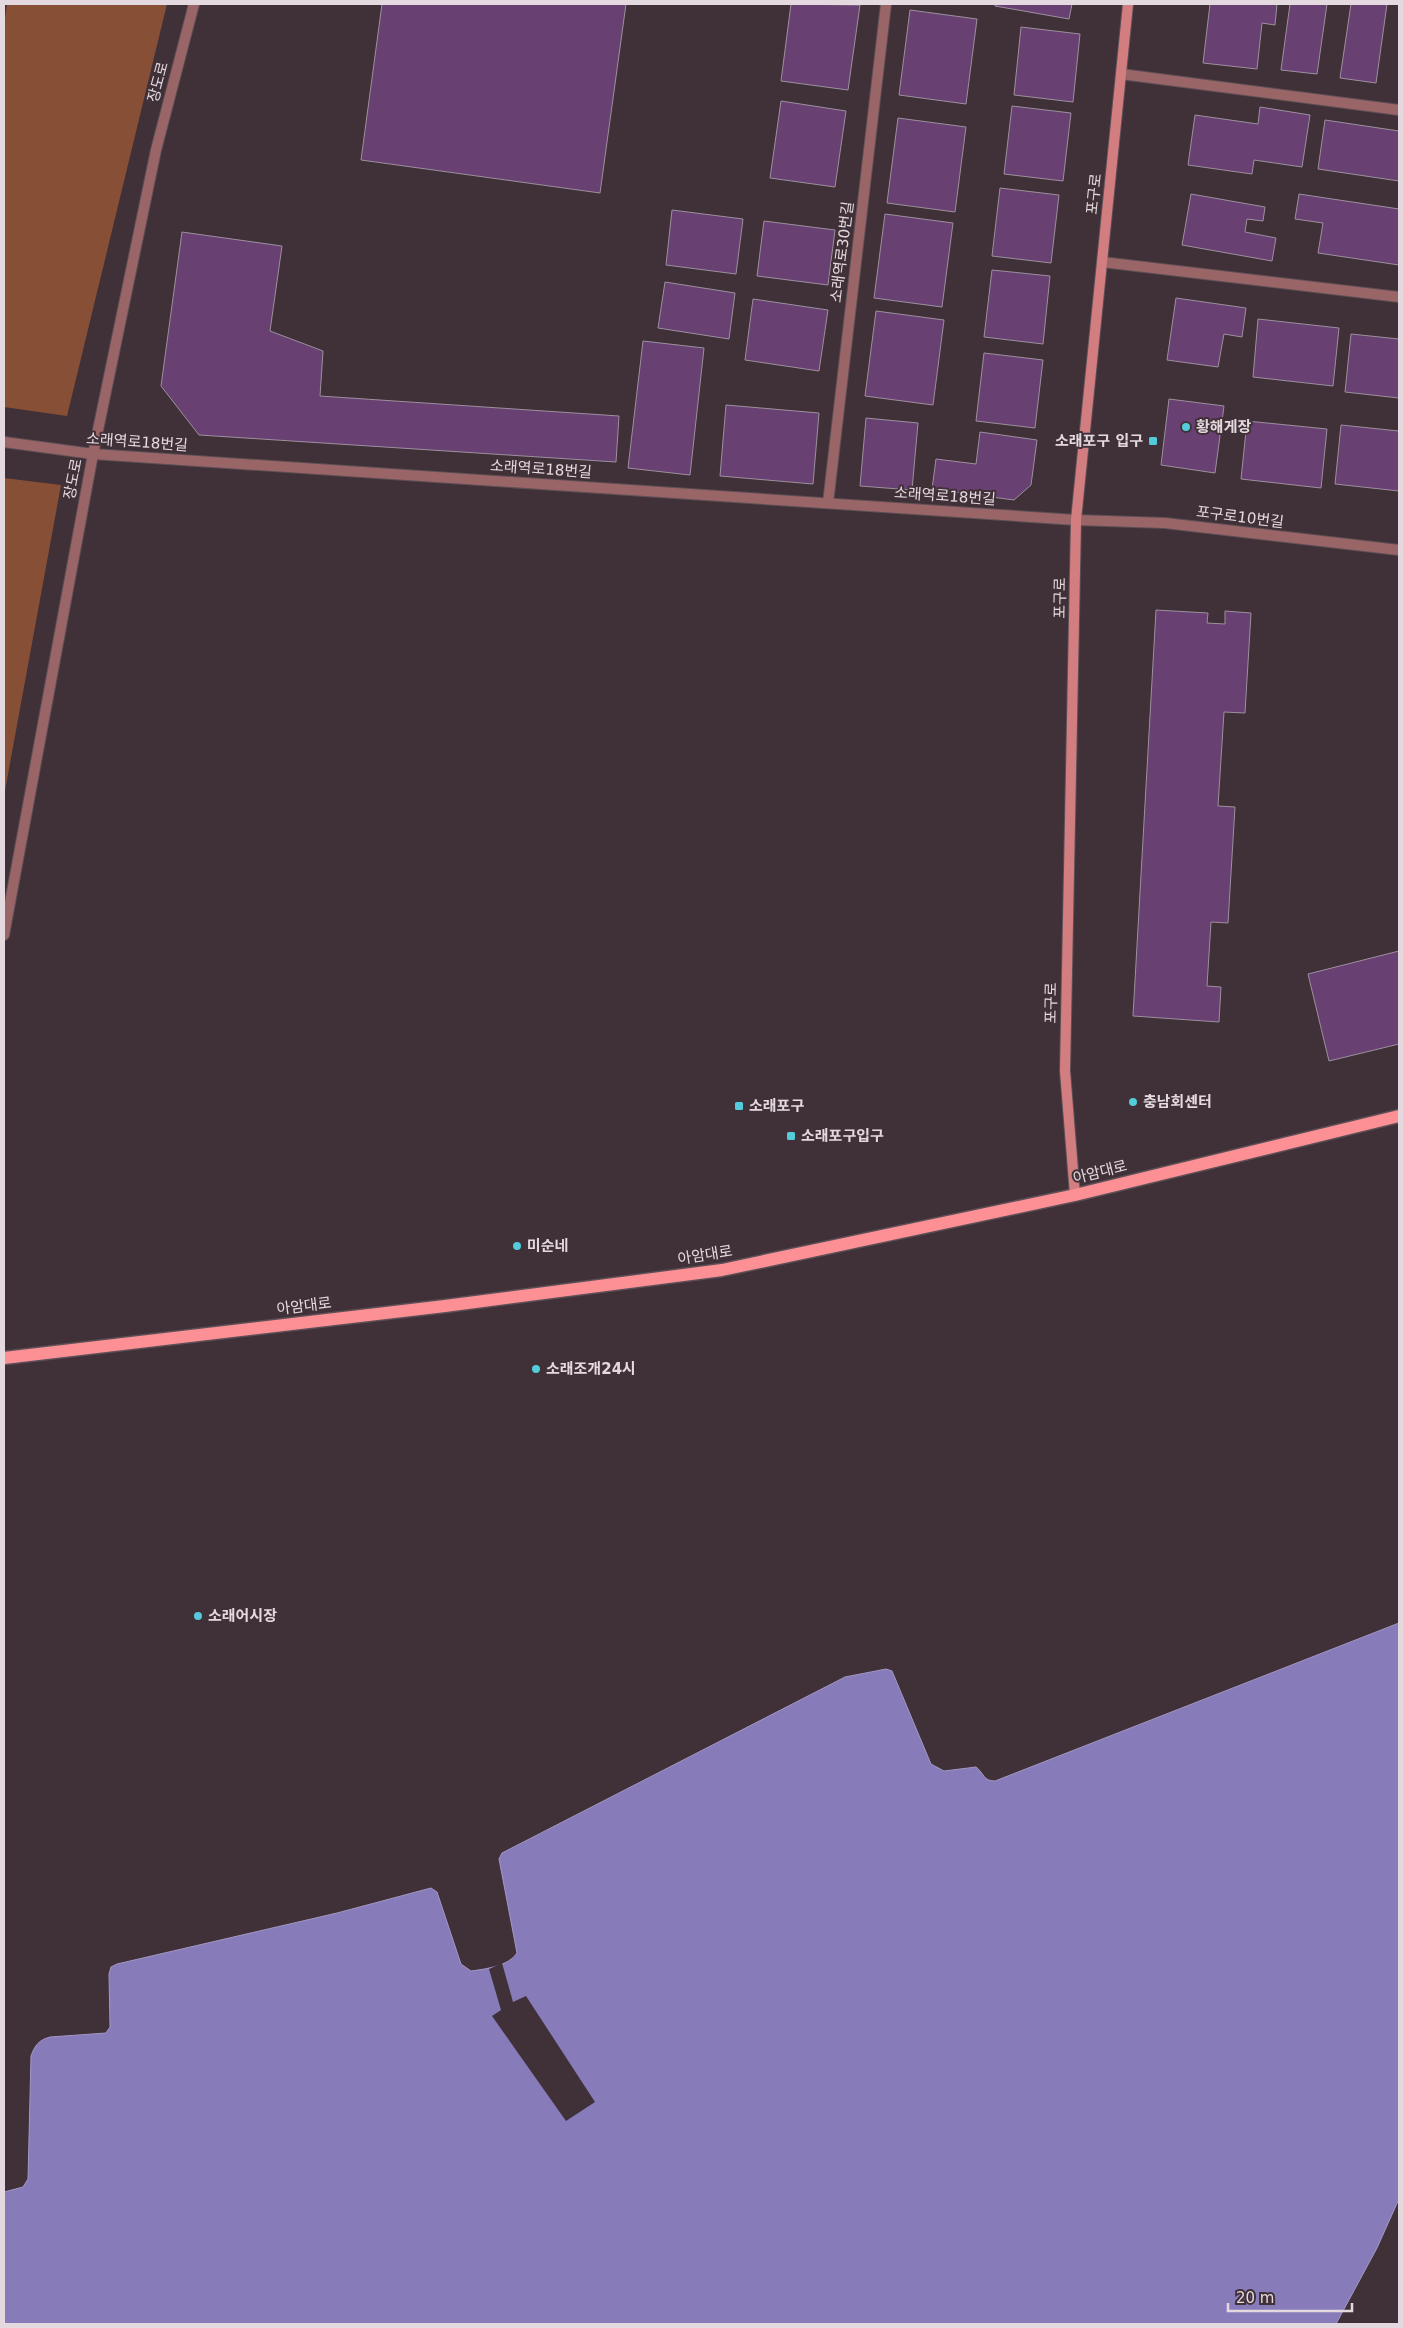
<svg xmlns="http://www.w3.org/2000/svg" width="1403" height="2328" viewBox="0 0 1403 2328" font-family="'DejaVu Sans','Noto Sans KR',sans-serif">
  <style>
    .green { fill: #874f35 }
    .water { fill: #877bb9; stroke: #a397c4 }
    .pier { fill: #403138 }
    .building { fill: #694072; stroke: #9c909e }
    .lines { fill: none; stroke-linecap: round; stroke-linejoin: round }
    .lane-casing { stroke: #5e4f56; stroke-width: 12 }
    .street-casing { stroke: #5e4f56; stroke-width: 12 }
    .secondary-casing { stroke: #5e4f56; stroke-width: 12 }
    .primary-casing { stroke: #5e4f56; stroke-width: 15 }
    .lane { stroke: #9a6567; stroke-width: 10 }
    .street { stroke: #9a6567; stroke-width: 10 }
    .secondary { stroke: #d27e81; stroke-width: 10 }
    .primary { stroke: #fc9095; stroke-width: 12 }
    .poi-dot { fill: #53cbda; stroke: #403138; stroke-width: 2 }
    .labels { text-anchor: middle; stroke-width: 4; stroke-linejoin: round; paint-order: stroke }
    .street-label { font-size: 15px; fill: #e4d9de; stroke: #403138 }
    .poi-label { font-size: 15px; font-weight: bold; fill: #e4d9de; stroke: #403138; text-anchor: start }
  </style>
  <rect width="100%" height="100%" fill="#403138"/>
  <g class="green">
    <path d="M7 4H167L67 416 4 407V24Z"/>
    <path d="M4 478 61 485 4 796Z"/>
  </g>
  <path class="water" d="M1399 1623V2199L1377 2248 1336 2324H4V2192L23 2187 28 2179 31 2056C35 2045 39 2040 50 2037L106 2033 110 2027 109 1974 111 1967 117 1964 337 1913 431 1888 437 1892 461 1964 471 1971C486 1969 509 1966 517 1953L499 1859 502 1853 845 1677 886 1669 892 1671 931 1764 944 1771 976 1767C984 1773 983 1781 995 1781Z"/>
  <path class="pier" d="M502 1963 513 2002 526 1996 595 2102 566 2121 492 2016 501 2010 489 1969Z"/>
  <g class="building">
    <path d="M382 4H626L600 193 361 160Z"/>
    <path d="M791 4 860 5 848 90 781 81Z"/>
    <path d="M995 4H1072L1069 19 995 6Z"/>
    <path d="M1210 4H1277L1275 25 1262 23 1257 69 1203 63Z"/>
    <path d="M1290 4H1327L1317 74 1281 70Z"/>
    <path d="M1351 4H1387L1376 83 1340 78Z"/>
    <path d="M910 10 977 19 966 104 899 95Z"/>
    <path d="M1021 27 1080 34 1073 102 1014 95Z"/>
    <path d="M781 101 846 111 835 187 770 178Z"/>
    <path d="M1012 106 1071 113 1063 181 1004 174Z"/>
    <path d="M1260 107 1310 115 1302 167 1254 160 1252 174 1188 165 1195 115 1258 124Z"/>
    <path d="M898 118 966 127 955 212 887 203Z"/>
    <path d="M1325 120 1399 131V181L1318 169Z"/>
    <path d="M1000 188 1059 195 1051 263 992 256Z"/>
    <path d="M1191 194 1265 207 1263 221 1247 219 1245 232 1276 238 1272 261 1182 245Z"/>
    <path d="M1299 194 1399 209V265L1318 253 1323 223 1295 219Z"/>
    <path d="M672 210 743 219 736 274 666 265Z"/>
    <path d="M885 214 953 223 942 307 874 298Z"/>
    <path d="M764 221 835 230 828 285 757 276Z"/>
    <path d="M182 232 282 246 270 331 323 351 320 396 619 416 616 462 199 435 161 386Z"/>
    <path d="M992 270 1050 276 1043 344 984 337Z"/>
    <path d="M665 282 735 293 729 339 658 328Z"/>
    <path d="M1176 298 1246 308 1242 337 1224 334 1218 367 1167 360Z"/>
    <path d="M753 299 828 310 819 371 745 360Z"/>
    <path d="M876 311 944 320 933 405 865 396Z"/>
    <path d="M1258 319 1339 328 1333 386 1253 377Z"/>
    <path d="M1351 334 1399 339V398L1345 392Z"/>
    <path d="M643 341 704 348 690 475 628 468Z"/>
    <path d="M984 353 1043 360 1035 428 976 421Z"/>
    <path d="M1169 399 1224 406 1215 473 1161 465Z"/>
    <path d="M726 405 819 413 813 484 720 476Z"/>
    <path d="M866 418 918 423 912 490 860 486Z"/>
    <path d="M1247 421 1327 429 1321 488 1241 479Z"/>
    <path d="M1341 425 1399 431V491L1335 484Z"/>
    <path d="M980 432 1037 440 1031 485 1014 500 932 489 936 459 976 464Z"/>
    <path d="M1156 610 1208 613 1207 623 1225 624V611L1251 613 1245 713 1224 712 1218 806 1235 807 1228 923 1211 922 1207 986 1221 987 1219 1022 1133 1016Z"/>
    <path d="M1399 951V1044L1329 1061 1308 974Z"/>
  </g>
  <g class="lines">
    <g class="lane-casing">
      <g id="lane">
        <path d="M1121 74 1399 110"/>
        <path d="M1102 262 1399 297"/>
        <path d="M828 503 886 4"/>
      </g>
    </g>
    <g class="street-casing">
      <g id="street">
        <path d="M4 442 93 454 1076 520 1165 523 1399 550"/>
        <path d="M4 935 93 454 156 150 194 4"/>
      </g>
    </g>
    <g class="secondary-casing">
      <path id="secondary" d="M1075 1195 1065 1071 1076 520 1128 4"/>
    </g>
    <g class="primary-casing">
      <path id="primary" d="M4 1358 445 1306 722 1270 1075 1195 1399 1116"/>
    </g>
    <use href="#lane" class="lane"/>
    <use href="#street" class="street"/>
    <use href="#secondary" class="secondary"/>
    <use href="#primary" class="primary"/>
  </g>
  <g class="poi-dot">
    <circle cx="1186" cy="427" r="5"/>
    <rect x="1148" y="436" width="10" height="10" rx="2.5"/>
    <circle cx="1133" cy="1102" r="5"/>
    <rect x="734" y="1101" width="10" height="10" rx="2.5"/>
    <rect x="786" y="1131" width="10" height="10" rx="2.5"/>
    <circle cx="517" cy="1246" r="5"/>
    <circle cx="536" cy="1369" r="5"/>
    <circle cx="198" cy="1616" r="5"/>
  </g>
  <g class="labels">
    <g class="street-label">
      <text transform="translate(158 82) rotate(-75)" y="5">장도로</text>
      <text transform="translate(1094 194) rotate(-84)" y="5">포구로</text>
      <text transform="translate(842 252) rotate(-83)" y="5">소래역로30번길</text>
      <text transform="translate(137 442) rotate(4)" y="5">소래역로18번길</text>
      <text transform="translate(541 469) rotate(4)" y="5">소래역로18번길</text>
      <text transform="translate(73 479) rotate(-79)" y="5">장도로</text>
      <text transform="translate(945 496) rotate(4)" y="5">소래역로18번길</text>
      <text transform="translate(1240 517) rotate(7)" y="5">포구로10번길</text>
      <text transform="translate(1060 598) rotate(-89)" y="5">포구로</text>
      <text transform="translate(1051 1003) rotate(-89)" y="5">포구로</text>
      <text transform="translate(1100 1172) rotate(-14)" y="5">아암대로</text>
      <text transform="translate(705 1255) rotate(-9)" y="5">아암대로</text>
      <text transform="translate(304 1306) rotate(-7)" y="5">아암대로</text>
    </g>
    <g class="poi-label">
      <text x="1196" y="432">황해게장</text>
      <text x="1143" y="446" text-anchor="end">소래포구 입구</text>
      <text x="1143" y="1107">충남회센터</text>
      <text x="749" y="1111">소래포구</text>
      <text x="801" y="1141">소래포구입구</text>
      <text x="527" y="1251">미순네</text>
      <text x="546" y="1374">소래조개24시</text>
      <text x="208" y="1621">소래어시장</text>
    </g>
  </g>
  <rect width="1403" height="2328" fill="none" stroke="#e4d9de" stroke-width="10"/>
  <path d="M1228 2303v8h124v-8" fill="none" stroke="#e4d9de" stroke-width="2.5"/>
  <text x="1236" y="2303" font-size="15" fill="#e4d9de" stroke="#403138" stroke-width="4" paint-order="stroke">20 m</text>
</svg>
